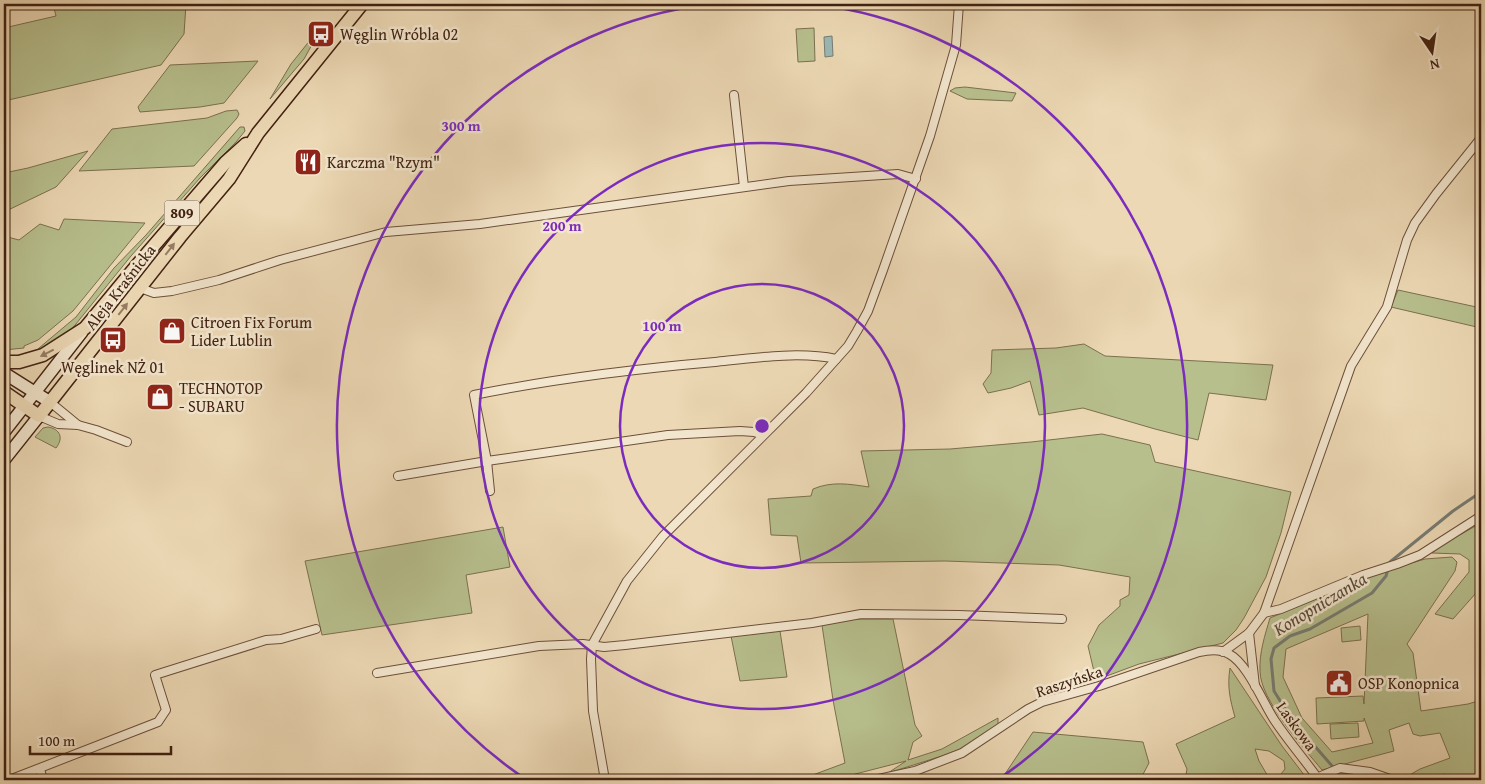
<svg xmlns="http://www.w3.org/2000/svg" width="1485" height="784" viewBox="0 0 1485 784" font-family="'Gentium Book Plus',serif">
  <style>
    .green { fill: #b7bf8d; stroke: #7c704f; fill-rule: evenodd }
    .water { fill: #9ab8b4; stroke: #767c73 }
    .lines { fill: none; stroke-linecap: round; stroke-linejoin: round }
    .stream { stroke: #767c73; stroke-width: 3 }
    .street-casing { stroke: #6c4f3a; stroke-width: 10 }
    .secondary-casing { stroke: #412111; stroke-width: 14 }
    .primary-casing { stroke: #412111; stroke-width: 15 }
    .street { stroke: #f3e6ce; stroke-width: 8 }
    .secondary { stroke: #f3e6ce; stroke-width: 11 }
    .primary { stroke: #ecd8b4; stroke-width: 12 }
    .oneway { fill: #967c62 }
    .ring { fill: none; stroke: #7b2cbf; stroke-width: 2.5 }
    .labels { text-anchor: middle; stroke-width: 5; stroke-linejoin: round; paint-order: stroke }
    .shield { fill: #f3e6ce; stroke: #765c4a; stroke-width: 1 }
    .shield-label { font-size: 15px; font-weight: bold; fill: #412111 }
    .poi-label { font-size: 16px; fill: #412111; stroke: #f3e6ce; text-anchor: start }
    .street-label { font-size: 16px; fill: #412111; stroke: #f3e6ce }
    .water-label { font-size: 18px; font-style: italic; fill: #57473a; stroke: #f3e6ce }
    .centre { fill: #7b2cbf; stroke: #f3e6ce; stroke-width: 2.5 }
    .ring-label { font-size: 15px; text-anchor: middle; font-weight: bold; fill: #7b2cbf; stroke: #f3e6ce; stroke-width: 5; stroke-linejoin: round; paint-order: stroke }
  </style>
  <rect width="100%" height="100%" fill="#ecd8b4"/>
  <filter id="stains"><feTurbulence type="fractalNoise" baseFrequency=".004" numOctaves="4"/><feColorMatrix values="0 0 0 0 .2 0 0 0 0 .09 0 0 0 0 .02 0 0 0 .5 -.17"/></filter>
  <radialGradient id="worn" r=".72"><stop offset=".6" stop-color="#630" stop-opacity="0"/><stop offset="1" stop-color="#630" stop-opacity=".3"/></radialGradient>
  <g class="green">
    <path d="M53 4H186L184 34 161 65 4 101V28L56 16Z"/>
    <path d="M814 28 815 61 798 62 796 29Z"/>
    <path d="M311 39 314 41 304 59 270 99 291 64Z"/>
    <path d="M258 61 224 103 200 107 140 112 138 107 170 65Z"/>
    <path d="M965 87 1016 93 1012 101 967 99 950 91 955 88Z"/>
    <path d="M237 110 239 114 237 118 194 166 79 171 112 129 207 118 226 111Z"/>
    <path d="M240 127H244L245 131 236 142 200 178 131 256 67 335 38 352 39 348 76 317 114 268 146 235Z"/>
    <path d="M88 151 56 187 4 212V173L28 168Z"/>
    <path d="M64 219 145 223 73 311 38 340 24 346V348L4 350V236L19 240 40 224 59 230Z"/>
    <path d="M1398 290 1481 308V328L1391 307Z"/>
    <path d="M1084 344 1105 356 1273 365 1266 400 1209 393 1198 440 1155 429 1083 408 1039 415 1030 381 1011 388 988 393 983 384 991 373 992 350 1056 348Z"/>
    <path d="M48 427C60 429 64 438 56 448L35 437 43 428Z"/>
    <path d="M1102 434 1150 445 1155 462 1291 492 1281 533 1266 577 1244 618 1236 630 1223 643 1139 664 1096 680 1088 646 1099 625 1120 606V600L1129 595 1130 577 1059 565 945 561 801 563 797 536 771 535 768 499 811 496 813 489C832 481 849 484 869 487L861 451 950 449 1031 442Z"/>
    <path d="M1481 523V591L1476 593 1453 619 1435 614 1469 572V560L1460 554 1432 553 1445 543Z"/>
    <path d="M503 527 510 567 466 575 472 613 322 635 305 561Z"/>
    <path d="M1452 557 1457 562 1455 571 1407 644 1413 653 1421 711 1468 704 1481 700V780H1450L1445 774 1418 780H1401L1420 769 1450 758 1440 733 1420 736 1413 734 1409 723 1389 730 1394 751 1322 770C1304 748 1260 700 1260 671 1259 653 1265 635 1270 618L1382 572 1425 559ZM1368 614 1364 704 1363 696 1316 698 1317 724 1364 721V718L1373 743 1332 752 1302 718 1283 677 1286 649Z"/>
    <path d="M849 619H893L915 725 922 736 913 742 908 760 942 749 998 718V725L961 750 888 773 906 761 832 780H790L802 779 845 763 833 700 822 625Z"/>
    <path d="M1360 626 1361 640 1342 642 1341 628Z"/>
    <path d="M780 631 787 677 740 681 731 636Z"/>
    <path d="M1230 668 1282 746 1308 780H1185L1187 769 1176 744 1235 717C1230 700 1227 686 1230 668ZM1255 749 1269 751 1284 761 1285 769 1277 779 1269 778 1259 761Z"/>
    <path d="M1358 723 1359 737 1331 739 1330 724Z"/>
    <path d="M1033 732 1143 742 1149 763 1140 780H1001Z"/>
    <path d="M1337 773H1348L1373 780H1328L1327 779Z"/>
  </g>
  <path class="water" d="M832 36 833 56 825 57 824 37Z"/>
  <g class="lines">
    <g class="stream">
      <path d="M1333 767 1292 720 1274 691 1271 659 1274 648 1290 636 1310 629 1372 593 1386 576 1390 562 1453 511 1481 492"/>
      <path d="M1337 773 1342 780"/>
    </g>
    <g class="street-casing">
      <g id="street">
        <path d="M734 95 744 187"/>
        <path d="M140 288 154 293 172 291 219 280 280 260 386 232 480 224 789 181 898 174 916 179"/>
        <path d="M50 402 78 425"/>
        <path d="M39 416 58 424 78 425 96 430 127 442"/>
        <path d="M398 476 487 461 668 435 740 431 754 432 763 435"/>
        <path d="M490 491 487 461 474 395C553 379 634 369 715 362 752 358 800 351 836 359"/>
        <path d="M1264 613 1281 609 1363 575 1397 564 1420 555 1481 516"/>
        <path d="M1249 633 1255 686"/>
        <path d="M1223 652 1249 633 1264 613 1351 366 1387 307 1407 240 1415 223 1436 194 1481 138"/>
        <path d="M377 673 539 646 583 644 604 647 625 645 812 623 861 614 959 615 1062 619"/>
        <path d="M40 769 43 780"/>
        <path d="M9 780 158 722 166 710 155 675 266 640 281 639 316 629"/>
        <path d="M605 780 593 711 591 659 592 645 627 581 663 536 806 393 848 346 857 331 868 311 883 270 930 136 956 45 959 4"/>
        <path d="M874 780 915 771 962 753 1028 709 1042 702 1099 686 1199 652C1208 650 1221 649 1229 654 1248 664 1263 703 1275 721 1289 742 1305 760 1319 780"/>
        <path d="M1319 780 1321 776 1340 768 1370 772 1393 780"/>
      </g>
    </g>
    <g class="secondary-casing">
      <g id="secondary">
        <path d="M4 373 50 402"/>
        <path d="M4 432 82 332"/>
        <path d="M4 460 39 416"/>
      </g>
    </g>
    <g class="primary-casing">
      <g id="primary">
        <path d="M4 362H19L43 355 85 328 138 264 226 162 246 144"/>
        <path d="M4 392 39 416 180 237 229 179 258 133 362 4"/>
      </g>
    </g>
    <use href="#street" class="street"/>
    <use href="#secondary" class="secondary"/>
    <use href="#primary" class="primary"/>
  </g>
  <defs><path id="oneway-solid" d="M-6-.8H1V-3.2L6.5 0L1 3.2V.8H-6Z" transform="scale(1.25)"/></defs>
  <g class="oneway">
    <use href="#oneway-solid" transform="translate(170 249) rotate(-52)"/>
    <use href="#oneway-solid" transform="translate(123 309) rotate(-52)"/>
    <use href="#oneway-solid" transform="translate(47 353) rotate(153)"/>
  </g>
  <g class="ring">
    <circle cx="762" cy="426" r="142"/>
    <circle cx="762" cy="426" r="283"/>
    <path d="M524 778A425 425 0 0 1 710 4M814 4A425 425 0 0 1 1000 778"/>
  </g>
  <defs>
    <g id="bus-square" transform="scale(1.4375)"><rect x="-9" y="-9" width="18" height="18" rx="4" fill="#8f2418" stroke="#f3e6ce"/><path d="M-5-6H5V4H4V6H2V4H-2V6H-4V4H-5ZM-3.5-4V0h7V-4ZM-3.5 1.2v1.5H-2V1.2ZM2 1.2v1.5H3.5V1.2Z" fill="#fff"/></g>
    <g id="restaurant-square" transform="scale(1.4375)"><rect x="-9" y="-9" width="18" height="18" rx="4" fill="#8f2418" stroke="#f3e6ce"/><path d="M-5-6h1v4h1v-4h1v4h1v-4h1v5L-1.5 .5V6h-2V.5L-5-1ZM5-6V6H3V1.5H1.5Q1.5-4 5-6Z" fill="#fff"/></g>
    <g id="shop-square" transform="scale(1.4375)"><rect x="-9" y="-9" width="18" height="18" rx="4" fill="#8f2418" stroke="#f3e6ce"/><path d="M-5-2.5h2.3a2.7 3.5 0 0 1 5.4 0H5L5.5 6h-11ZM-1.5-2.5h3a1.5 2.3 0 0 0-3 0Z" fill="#fff"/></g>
    <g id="civic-square" transform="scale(1.4375)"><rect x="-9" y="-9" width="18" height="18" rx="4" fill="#8f2418" stroke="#f3e6ce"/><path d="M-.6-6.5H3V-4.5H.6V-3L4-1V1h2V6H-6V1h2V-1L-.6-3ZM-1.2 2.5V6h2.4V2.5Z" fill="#fff"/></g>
  </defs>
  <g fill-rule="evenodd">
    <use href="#bus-square" x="321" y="34"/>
    <use href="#restaurant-square" x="308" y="162"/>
    <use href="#shop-square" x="172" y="331"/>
    <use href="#bus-square" x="113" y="340"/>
    <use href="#shop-square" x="160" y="397"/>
    <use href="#civic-square" x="1339" y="683"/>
  </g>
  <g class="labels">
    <rect class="shield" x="164.5" y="200.5" width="35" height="25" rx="4"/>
    <g class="shield-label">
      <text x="182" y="218">809</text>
    </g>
    <g class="poi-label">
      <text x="340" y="40">Węglin Wróbla 02</text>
      <text x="327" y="168">Karczma "Rzym"</text>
      <text x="191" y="328">Citroen Fix Forum<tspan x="191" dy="18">Lider Lublin</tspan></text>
      <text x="113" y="373" text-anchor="middle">Węglinek NŻ 01</text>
      <text x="179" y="394">TECHNOTOP<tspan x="179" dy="18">- SUBARU</tspan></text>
      <text x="1358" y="689">OSP Konopnica</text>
    </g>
    <g class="street-label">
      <text transform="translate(120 287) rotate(-52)" y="6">Aleja Kraśnicka</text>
      <text transform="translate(1069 681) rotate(-18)" y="6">Raszyńska</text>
      <text transform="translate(1297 726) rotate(54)" y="6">Laskowa</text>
    </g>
    <g class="water-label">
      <text transform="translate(1320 604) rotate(-31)" y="6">Konopniczanka</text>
    </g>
  </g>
  <circle cx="762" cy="426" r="8" class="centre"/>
  <g class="ring-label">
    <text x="461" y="131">300 m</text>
    <text x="562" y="231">200 m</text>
    <text x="662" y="331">100 m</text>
  </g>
  <rect width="1485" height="784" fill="none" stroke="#ecd8b4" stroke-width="20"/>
  <rect x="5" y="5" width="1475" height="774" fill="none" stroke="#412111" stroke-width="2.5"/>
  <rect x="10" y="10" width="1465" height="764" fill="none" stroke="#412111"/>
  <g transform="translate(1432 52) rotate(167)" stroke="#f3e6ce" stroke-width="4" paint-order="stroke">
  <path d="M0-4L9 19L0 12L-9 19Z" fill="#412111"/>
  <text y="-8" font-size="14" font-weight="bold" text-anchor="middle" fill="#412111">N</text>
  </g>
  <path d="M30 746v8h141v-8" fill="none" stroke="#412111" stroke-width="2.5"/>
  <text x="38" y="746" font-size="15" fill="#412111" stroke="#f3e6ce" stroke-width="4" paint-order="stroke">100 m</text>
  <rect width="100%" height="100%" filter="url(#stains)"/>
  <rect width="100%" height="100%" fill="url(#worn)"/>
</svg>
